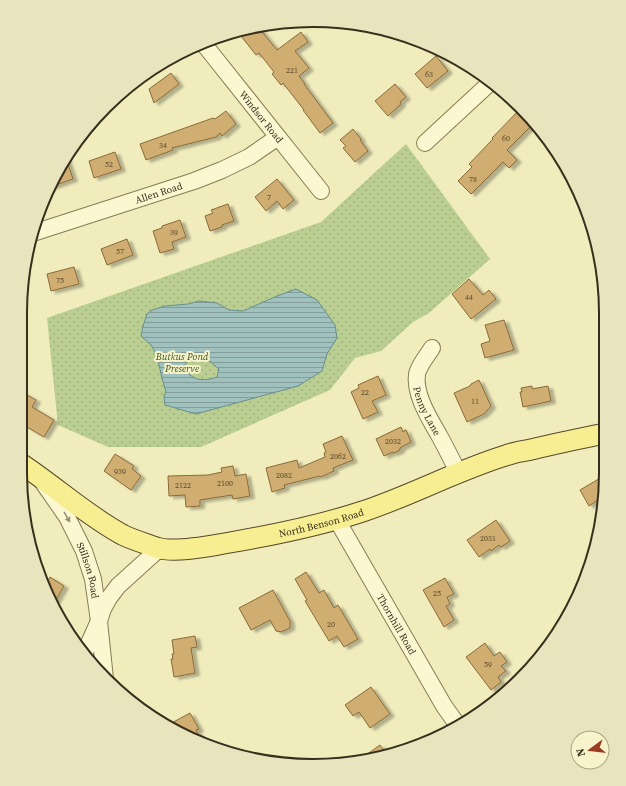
<svg xmlns="http://www.w3.org/2000/svg" width="626" height="786" viewBox="0 0 626 786" font-family="'Source Serif 4',serif">
  <style>
    .park { fill: url(#park-dots) }
    .water { fill: url(#water-rules); stroke: #688f8d; fill-rule: evenodd }
    .building { fill: #d0ad70; stroke: #896a39; filter: url(#shadow) }
    .lines { fill: none; stroke-linecap: round; stroke-linejoin: round }
    .minor-casing { stroke: #887c55; stroke-width: 18 }
    .major-casing { stroke: #55482a; stroke-width: 22 }
    .minor { stroke: #fbf7d0; stroke-width: 16 }
    .major { stroke: #f7ed91; stroke-width: 20 }
    .oneway { fill: #999276 }
    .labels { text-anchor: middle; stroke-width: 4; stroke-linejoin: round; paint-order: stroke }
    .number-label { font-size: 8px; fill: #5d4e30 }
    .street-label { font-size: 10px; fill: #372e1b; stroke: #f7f4cc }
    .park-label { font-size: 10px; font-style: italic; fill: #3c5420; stroke: #f7f4cc }
    .rim { fill: none; stroke: #372e1b; stroke-width: 2 }
  </style>
  <defs>
    <pattern id="park-dots" width="8" height="8" patternUnits="userSpaceOnUse"><rect width="8" height="8" fill="#b9ce90"/><path d="M2 2h.1M6 6h.1" fill="none" stroke="#a0b17c" stroke-width="1.8" stroke-linecap="round"/></pattern>
    <pattern id="water-rules" width="6" height="5" patternUnits="userSpaceOnUse"><rect width="6" height="5" fill="#a0c1be"/><path d="M0 2.5h6" fill="none" stroke="#839d9a"/></pattern>
    <filter id="shadow"><feDropShadow dx="4.5" dy="2.5" stdDeviation="1" flood-color="#0004"/></filter>
  </defs>
  <rect width="100%" height="100%" fill="#f0ecbc"/>
  <path class="park" d="M406 144 490 259 429 313 413 322 381 351 355 358 330 390 201 447H108L58 425 47 318 321 222Z"/>
  <path class="water" d="M296 289 317 300 335 325 337 338 327 354 322 371 298 386 196 414 165 405 164 396 166 392 162 378 157 356 151 345 141 336 143 326 147 314 152 310 165 306 188 304 199 301 217 303 229 310 243 311 277 296ZM198 357 211 362 219 369 217 377C203 382 191 381 183 366L191 359Z"/>
  <g class="building">
    <path d="M258 27 277 50 301 32 308 42 295 51 309 68 299 76 305 84H304L333 123 320 133 303 110H304L283 83 281 85 272 74 274 72 259 53 256 55 237 31Z"/>
    <path d="M436 56 448 71 427 88 415 74Z"/>
    <path d="M171 73 179 84 154 103 149 89Z"/>
    <path d="M395 84 406 97 400 102 401 104 388 116 375 101Z"/>
    <path d="M521 108 535 122 507 150 517 160 509 168 503 162 471 194 458 181 472 167 469 164 493 139 492 138Z"/>
    <path d="M226 111 236 124 222 136 220 133 216 137 172 148 173 150 146 160 140 144 213 118 215 119Z"/>
    <path d="M353 129 361 139 360 140 368 151 355 162 343 148 346 146 340 140Z"/>
    <path d="M115 152 121 169 94 178 89 161Z"/>
    <path d="M66 158 73 179 50 187 59 167Z"/>
    <path d="M277 179 294 200 283 209 277 201 266 211 255 197Z"/>
    <path d="M228 204 234 221 222 225V227L210 231 205 216 213 213 211 210Z"/>
    <path d="M180 220 186 237 172 242 174 249 160 253 153 231 162 228V226Z"/>
    <path d="M127 239 133 255 107 265 101 249Z"/>
    <path d="M74 267 79 284 51 291 47 274Z"/>
    <path d="M469 279 483 295 489 290 496 299 471 319 452 294Z"/>
    <path d="M504 320 514 350 485 358 481 344 490 341 485 325Z"/>
    <path d="M378 376 386 395 372 401 378 412 363 419 351 392 359 388 358 385Z"/>
    <path d="M479 380 491 406 484 414 467 422 454 393 470 386 471 384Z"/>
    <path d="M532 386V389L548 386 551 401 523 407 520 392H522L521 388Z"/>
    <path d="M20 391 36 400 32 407 54 420 44 437 22 424 20 428Z"/>
    <path d="M401 427 403 432 406 430 411 442 400 448V450L394 453 393 452 384 456 376 439Z"/>
    <path d="M342 436 353 460 333 468 334 471 321 477 320 476 284 485 285 488 272 492 266 468 297 460 299 468 325 457 324 453 326 452 323 444Z"/>
    <path d="M115 454 134 466 132 469 141 476 131 490 104 471Z"/>
    <path d="M233 466 235 476 246 474 250 496 233 499 232 495 200 500V506L186 507 185 495 169 496 168 476 208 475 222 472 221 468Z"/>
    <path d="M602 477 601 498 589 506 580 490Z"/>
    <path d="M496 520 510 541 501 547 499 545 491 551 490 549 479 557 467 540Z"/>
    <path d="M306 572 319 593 324 590 334 608 338 605 358 639 344 647 337 636 329 641 305 601 307 600 295 579Z"/>
    <path d="M50 577 64 586 53 605 45 586Z"/>
    <path d="M445 578 454 594 447 597 450 604 446 606 454 620 444 627 423 590Z"/>
    <path d="M273 590 290 621V628L281 632 276 631 270 620 251 630 239 608Z"/>
    <path d="M195 636 197 647 191 648 195 673 174 677 171 659H173L172 654H174L172 640Z"/>
    <path d="M485 643 494 656 500 652 507 662 501 666 506 671 498 677 501 682 491 690 466 657Z"/>
    <path d="M371 687 390 714 370 728 359 712 353 716 345 705Z"/>
    <path d="M190 713 199 729 196 730 202 742 166 726Z"/>
    <path d="M380 745 388 756 359 760Z"/>
  </g>
  <g class="lines">
    <g class="minor-casing">
      <g id="minor">
        <path id="s1" d="M203 43 321 191"/>
        <path d="M425 143 492 81"/>
        <path id="s2" d="M33 233 194 181 222 170 249 157 278 137"/>
        <path id="s3" d="M432 348C427 356 419 365 417 374 414 395 430 419 440 437 446 448 452 460 458 472"/>
        <path id="s4" d="M44 484 67 517 84 551 93 579 99 621 105 679"/>
        <path id="s5" d="M337 520 444 706 459 727"/>
        <path d="M85 652 99 621 103 609 109 598 118 586 160 548"/>
      </g>
    </g>
    <g class="major-casing">
      <g id="major">
        <path id="s6" d="M20 463C55 486 86 515 123 535 133 540 147 544 158 548 176 553 209 546 227 543 274 535 319 526 364 511 412 495 456 471 504 456 512 453 521 451 529 450 553 444 578 439 602 434"/>
      </g>
    </g>
    <use href="#minor" class="minor"/>
    <use href="#major" class="major"/>
  </g>
  <defs><path id="oneway-solid" d="M-6-.8H1V-3.2L6.5 0L1 3.2V.8H-6Z"/></defs>
  <use class="oneway" href="#oneway-solid" transform="translate(67 517) rotate(60)"/>
  <g class="labels">
    <g class="number-label">
      <text x="292" y="73">221</text>
      <text x="429" y="77">63</text>
      <text x="506" y="141">60</text>
      <text x="163" y="148">34</text>
      <text x="109" y="167">52</text>
      <text x="473" y="182">78</text>
      <text x="269" y="200">7</text>
      <text x="174" y="235">39</text>
      <text x="120" y="254">57</text>
      <text x="60" y="283">75</text>
      <text x="469" y="300">44</text>
      <text x="365" y="395">22</text>
      <text x="475" y="404">11</text>
      <text x="393" y="444">2032</text>
      <text x="338" y="459">2062</text>
      <text x="120" y="474">939</text>
      <text x="284" y="478">2082</text>
      <text x="225" y="486">2100</text>
      <text x="183" y="488">2122</text>
      <text x="488" y="541">2031</text>
      <text x="437" y="596">25</text>
      <text x="331" y="627">20</text>
      <text x="488" y="667">59</text>
    </g>
    <g class="street-label">
      <text dy="4" stroke="none"><textPath href="#s1" startOffset="94">Windsor Road</textPath></text>
      <text dy="4" stroke="none"><textPath href="#s2" startOffset="132">Allen Road</textPath></text>
      <text dy="4" stroke="none"><textPath href="#s3" startOffset="69">Penny Lane</textPath></text>
      <text dy="4" stroke="none"><textPath href="#s6" startOffset="329">North Benson Road</textPath></text>
      <text dy="4" stroke="none"><textPath href="#s4" startOffset="98">Stillson Road</textPath></text>
      <text dy="4" stroke="none"><textPath href="#s5" startOffset="120">Thornhill Road</textPath></text>
    </g>
    <g class="park-label">
      <text x="182" y="360">Butkus Pond<tspan x="182" dy="12">Preserve</tspan></text>
    </g>
  </g>
  <path d="M0 0H626V786H0ZM313 27H313A286 286 0 0 1 599 313V473A286 286 0 0 1 313 759H313A286 286 0 0 1 27 473V313A286 286 0 0 1 313 27Z" fill="#e8e4be" fill-rule="evenodd"/>
  <path class="rim" d="M313 27H313A286 286 0 0 1 599 313V473A286 286 0 0 1 313 759H313A286 286 0 0 1 27 473V313A286 286 0 0 1 313 27Z"/>
  <g transform="translate(590 750) rotate(255)"><circle r="19" fill="#f7f4cc" stroke="#aaa585"/>
  <path d="M0-3L7 15L0 10L-7 15Z" fill="#9b3b22"/>
  <text y="-6" font-size="11" font-weight="bold" text-anchor="middle" fill="#372e1b">N</text>
  </g>
</svg>
